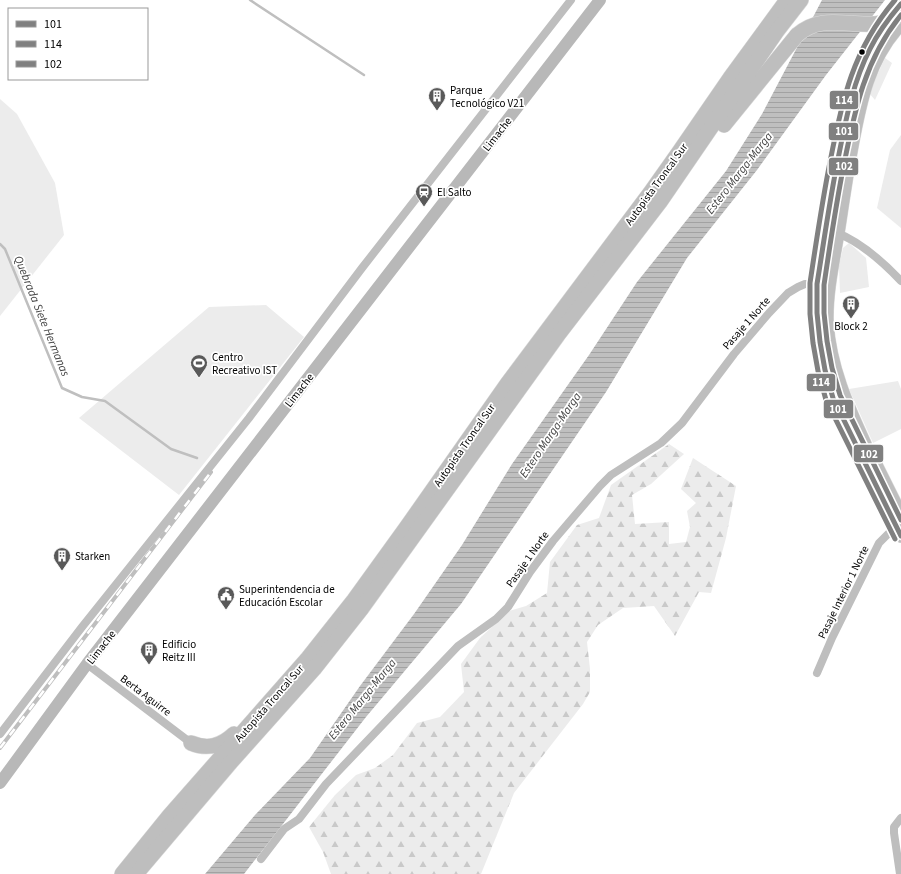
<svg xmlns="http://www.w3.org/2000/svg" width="901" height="874" viewBox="0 0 901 874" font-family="'Source Sans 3',sans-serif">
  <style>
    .green { fill: #ececec }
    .forest { fill: url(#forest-firs) }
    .water { fill: url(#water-rules) }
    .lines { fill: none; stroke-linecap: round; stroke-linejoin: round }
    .stream { stroke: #bfbfbf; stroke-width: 2.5 }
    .primary-casing { stroke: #dbdbdb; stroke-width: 14 }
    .motorway-casing { stroke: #dbdbdb; stroke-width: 16 }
    .minor { stroke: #bebebe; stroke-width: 8 }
    .secondary { stroke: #b8b8b8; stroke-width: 12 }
    .primary { stroke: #bebebe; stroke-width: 13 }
    .motorway { stroke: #bebebe; stroke-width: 15 }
    .rail-casing { stroke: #bebebe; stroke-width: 4 }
    .rail { stroke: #fff; stroke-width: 2.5; stroke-dasharray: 8; stroke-linecap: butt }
    .motorway-bridge-casing { stroke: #dbdbdb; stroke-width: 16; stroke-linecap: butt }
    .motorway-bridge { stroke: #bebebe; stroke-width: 15 }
    .bus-1-casing { stroke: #fff; stroke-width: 8 }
    .bus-2-casing { stroke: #fff; stroke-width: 8 }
    .bus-3-casing { stroke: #fff; stroke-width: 8 }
    .bus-1 { stroke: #808080; stroke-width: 5 }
    .bus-2 { stroke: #808080; stroke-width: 5 }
    .bus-3 { stroke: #808080; stroke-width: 5 }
    .bus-dot { fill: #000; stroke: #fff; stroke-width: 1.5 }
    .labels { text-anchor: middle; stroke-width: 3.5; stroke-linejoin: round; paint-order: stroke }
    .poi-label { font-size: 11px; fill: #000; stroke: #fff; text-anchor: start }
    .street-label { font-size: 11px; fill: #000; stroke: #fff }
    .water-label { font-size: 12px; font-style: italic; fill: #444; stroke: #fff }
    .line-badge { stroke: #fff; stroke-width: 1.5 }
    .badge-label { font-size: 11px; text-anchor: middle; font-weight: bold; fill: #fff }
  </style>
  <defs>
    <pattern id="forest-firs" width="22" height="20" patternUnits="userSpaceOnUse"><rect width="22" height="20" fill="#ececec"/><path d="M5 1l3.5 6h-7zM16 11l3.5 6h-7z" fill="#c9c9c9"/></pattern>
    <pattern id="water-rules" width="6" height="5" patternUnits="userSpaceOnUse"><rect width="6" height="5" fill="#bfbfbf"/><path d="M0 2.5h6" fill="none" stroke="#a2a2a2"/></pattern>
  </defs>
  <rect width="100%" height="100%" fill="#fff"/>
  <g class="green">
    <path d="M885 58 892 63 875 100 869 93Z"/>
    <path d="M0 99 17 114 55 183 64 235 0 316Z"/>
    <path d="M901 135V228L877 208 890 150Z"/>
    <path d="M849 243 866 258 869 287 840 293 839 266 843 248Z"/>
    <path d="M266 305 304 337 179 495 79 418 209 307Z"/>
    <path d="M898 381 901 389V429L873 443 849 389Z"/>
  </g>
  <path class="forest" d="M669 444 684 454 651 484 632 495 635 524 669 522V544L686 542 690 527 687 511 696 503 681 489 693 458 736 486 726 538 711 593 699 592 675 636 654 606 623 608 598 625 587 642 590 669V692L583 704 514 793 481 874H331L323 852 309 827 335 795 356 775 375 768 393 755 417 723 440 717 464 692 461 664 480 638 509 611 526 606 547 593 550 562 577 525 599 518 611 485Z"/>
  <path class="water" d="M822 0H885L826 75 757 170 687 258 606 392 461 604 366 717 244 874H205L255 815 310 758 360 686 414 614 462 545 512 464 589 355 637 282 726 171 762 114Z"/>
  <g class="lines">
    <g class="stream">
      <path d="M250 0 364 75"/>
      <path d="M0 244 5 249 62 388 82 397 105 401 171 449 197 458"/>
    </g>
    <g class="primary-casing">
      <g id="primary">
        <path d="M901 4C887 20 875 37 866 57 855 80 850 104 844 129 833 180 825 232 817 284 815 324 821 360 833 398L901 536"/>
        <path d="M865 444C847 405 830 367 827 323 826 291 834 258 839 227 843 200 847 173 852 146 860 102 869 57 901 24"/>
        <path d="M874 461 901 515"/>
      </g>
    </g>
    <g class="motorway-casing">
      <g id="motorway">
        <path d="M724 125 797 35"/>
        <path d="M191 743C208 750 221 746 234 734"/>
        <path d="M122 874 169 816 308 658 354 600 406 528 507 384 650 193 679 152 730 78 787 0"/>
        <path d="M136 874 231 762 314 669 362 608 558 335 660 202 777 31 801 0"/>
      </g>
    </g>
    <g class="minor">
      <path d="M835 232C859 241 884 263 901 281"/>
      <path d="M87 664 191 743"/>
      <path d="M817 673 832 638 879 543 896 526"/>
      <path d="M0 734 82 627 249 418 362 268 571 0"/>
      <path d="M261 859 284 829 299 819 326 784 458 646 496 619 508 607 530 572 553 541 600 486 611 475 661 443 682 423 734 354 769 313 788 293 798 287 805 284H817L819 282"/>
      <path d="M900 874 894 833V827L901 818"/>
    </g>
    <path class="secondary" d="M0 783 87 664 600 0"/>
    <use href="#primary" class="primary"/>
    <use href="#motorway" class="motorway"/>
    <g class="rail-casing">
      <path id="rail" d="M0 748 211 472"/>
    </g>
    <use href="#rail" class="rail"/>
    <g class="motorway-bridge-casing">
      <path id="motorway-bridge" d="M797 35C829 6 869 40 901 13"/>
    </g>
    <use href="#motorway-bridge" class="motorway-bridge"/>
    <g class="bus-1-casing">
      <path id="bus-1" d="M901 4C889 18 878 33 870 49 853 82 846 119 839 154 830 197 824 241 817 284V313L820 342 825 370 833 398 901 536"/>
    </g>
    <g class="bus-2-casing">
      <path id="bus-2" d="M895 539 826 400 818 371 813 343 810 314V283C816 243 822 202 830 162 842 100 853 49 895 0"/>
    </g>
    <g class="bus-3-casing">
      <path id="bus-3" d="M901 15C865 59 855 109 844 164 836 204 830 244 824 285V313L827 341 832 368 840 395 901 520"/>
    </g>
    <use href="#bus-1" class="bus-1"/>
    <use href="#bus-2" class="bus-2"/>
    <use href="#bus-3" class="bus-3"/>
  </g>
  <defs>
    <g id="building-pin" transform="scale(0.9)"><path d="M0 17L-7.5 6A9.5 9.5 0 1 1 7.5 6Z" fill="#595959" stroke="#fff"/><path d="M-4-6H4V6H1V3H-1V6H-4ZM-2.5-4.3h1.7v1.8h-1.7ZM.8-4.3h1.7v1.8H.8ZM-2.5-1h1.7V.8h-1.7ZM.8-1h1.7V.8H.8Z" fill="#fff"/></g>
    <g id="station-pin" transform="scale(0.9)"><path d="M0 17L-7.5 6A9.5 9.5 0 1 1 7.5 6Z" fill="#595959" stroke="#fff"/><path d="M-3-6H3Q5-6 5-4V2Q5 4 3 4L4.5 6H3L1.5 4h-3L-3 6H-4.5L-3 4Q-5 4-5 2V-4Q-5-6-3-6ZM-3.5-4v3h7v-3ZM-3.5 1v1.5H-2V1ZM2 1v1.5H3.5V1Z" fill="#fff"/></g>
    <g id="stadium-pin" transform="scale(0.9)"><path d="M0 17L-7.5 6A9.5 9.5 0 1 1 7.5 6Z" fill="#595959" stroke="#fff"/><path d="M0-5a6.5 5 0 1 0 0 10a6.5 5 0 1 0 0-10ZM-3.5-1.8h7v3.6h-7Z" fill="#fff"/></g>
    <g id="civic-pin" transform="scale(0.9)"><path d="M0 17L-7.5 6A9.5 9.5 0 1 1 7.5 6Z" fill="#595959" stroke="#fff"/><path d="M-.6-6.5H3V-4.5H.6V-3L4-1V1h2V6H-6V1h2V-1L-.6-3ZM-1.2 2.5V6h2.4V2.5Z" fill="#fff"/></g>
  </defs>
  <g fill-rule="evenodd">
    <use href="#building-pin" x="437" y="96"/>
    <use href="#station-pin" x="424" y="192"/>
    <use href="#building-pin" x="851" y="304"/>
    <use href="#stadium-pin" x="199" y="363"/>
    <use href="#building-pin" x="62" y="556"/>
    <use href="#civic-pin" x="226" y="595"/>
    <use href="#building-pin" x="149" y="650"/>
  </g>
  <circle class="bus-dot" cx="862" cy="52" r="3.5"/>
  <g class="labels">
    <g class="poi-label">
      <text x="450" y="94">Parque<tspan x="450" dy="13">Tecnológico V21</tspan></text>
      <text x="437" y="196">El Salto</text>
      <text x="851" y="330" text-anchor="middle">Block 2</text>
      <text x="212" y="361">Centro<tspan x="212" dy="13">Recreativo IST</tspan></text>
      <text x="75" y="560">Starken</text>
      <text x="239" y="593">Superintendencia de<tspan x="239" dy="13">Educación Escolar</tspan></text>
      <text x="162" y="648">Edificio<tspan x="162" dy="13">Reitz III</tspan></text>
    </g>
    <g class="street-label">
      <text transform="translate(497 134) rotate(-52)" y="4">Limache</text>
      <text transform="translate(656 184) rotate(-54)" y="4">Autopista Troncal Sur</text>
      <text transform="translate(746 323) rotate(-49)" y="4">Pasaje 1 Norte</text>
      <text transform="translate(299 390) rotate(-52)" y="4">Limache</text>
      <text transform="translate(464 445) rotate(-55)" y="4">Autopista Troncal Sur</text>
      <text transform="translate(527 559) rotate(-55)" y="4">Pasaje 1 Norte</text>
      <text transform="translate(843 592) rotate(-64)" y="4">Pasaje Interior 1 Norte</text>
      <text transform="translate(101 647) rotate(-52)" y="4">Limache</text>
      <text transform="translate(146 695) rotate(37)" y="4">Berta Aguirre</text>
      <text transform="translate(269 703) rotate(-49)" y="4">Autopista Troncal Sur</text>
    </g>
    <g class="water-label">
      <text transform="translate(739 173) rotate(-52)" y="4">Estero Marga-Marga</text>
      <text transform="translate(42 316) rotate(68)" y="4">Quebrada Siete Hermanas</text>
      <text transform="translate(550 435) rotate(-56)" y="4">Estero Marga-Marga</text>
      <text transform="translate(362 699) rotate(-51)" y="4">Estero Marga-Marga</text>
    </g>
  </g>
  <g class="line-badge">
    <rect x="829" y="90" width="30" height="20" rx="4" fill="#808080"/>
    <rect x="828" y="122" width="31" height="19" rx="4" fill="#808080"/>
    <rect x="828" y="157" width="31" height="19" rx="4" fill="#808080"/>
    <rect x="806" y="373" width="30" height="19" rx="4" fill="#808080"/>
    <rect x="823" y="399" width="31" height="20" rx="4" fill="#808080"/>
    <rect x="853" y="444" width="31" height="19" rx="4" fill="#808080"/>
  </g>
  <g class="badge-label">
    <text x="844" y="104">114</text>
    <text x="844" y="135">101</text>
    <text x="844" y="170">102</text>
    <text x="821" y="386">114</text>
    <text x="838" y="413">101</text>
    <text x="869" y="458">102</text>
  </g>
  <rect x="8" y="8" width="140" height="72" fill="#ffffff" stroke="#999999"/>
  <rect x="16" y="21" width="20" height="6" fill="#808080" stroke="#999999"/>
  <text x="44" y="28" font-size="12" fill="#000000">101</text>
  <rect x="16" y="41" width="20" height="6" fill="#808080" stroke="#999999"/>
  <text x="44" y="48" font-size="12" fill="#000000">114</text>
  <rect x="16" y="61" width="20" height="6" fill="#808080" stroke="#999999"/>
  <text x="44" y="68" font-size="12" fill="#000000">102</text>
</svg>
